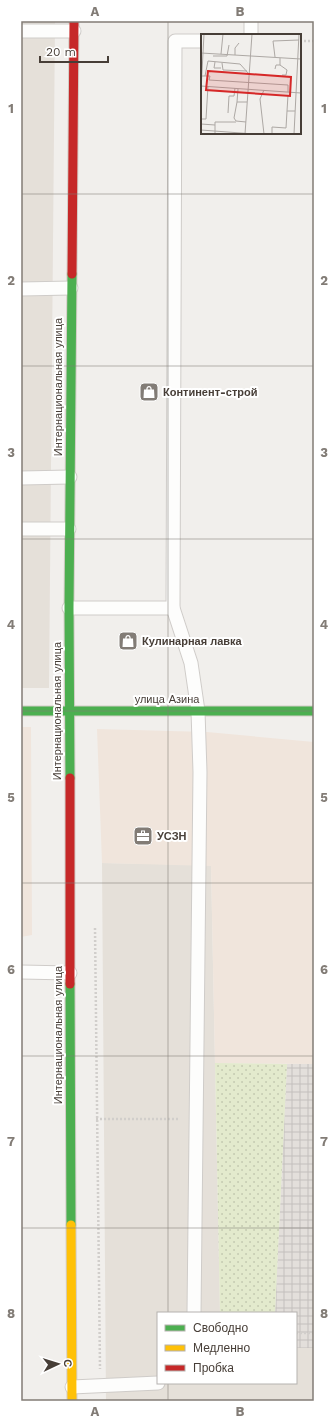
<svg xmlns="http://www.w3.org/2000/svg" width="335" height="1422" viewBox="0 0 335 1422" font-family="'Work Sans',sans-serif">
  <style>
    .residential { fill: #e5e0d9 }
    .commercial { fill: #f0e5dc }
    .industrial { fill: url(#industrial-grid) }
    .education { fill: #ebe4db }
    .grass { fill: url(#grass-dots) }
    .lines { fill: none; stroke-linecap: round; stroke-linejoin: round }
    .lane-casing { stroke: #cfccc9; stroke-width: 15 }
    .fast-casing { stroke: #d3cdc6; stroke-width: 11 }
    .slow-casing { stroke: #d3cdc6; stroke-width: 11 }
    .jam-casing { stroke: #d3cdc6; stroke-width: 11 }
    .path { stroke: #d1cecb; stroke-width: 2.5; stroke-dasharray: 2 2; stroke-linecap: butt }
    .lane { stroke: #fdfdfc; stroke-width: 13 }
    .fast { stroke: #4caf50; stroke-width: 9 }
    .slow { stroke: #ffc107; stroke-width: 9 }
    .jam { stroke: #c62828; stroke-width: 9 }
    .grid { fill: none; stroke: #827c76; stroke-width: 1; stroke-opacity: 0.55 }
    .labels { text-anchor: middle; stroke-width: 4; stroke-linejoin: round; paint-order: stroke }
    .street-label { font-size: 11px; fill: #473e37; stroke: #fff }
    .poi-label { font-size: 11px; font-weight: bold; fill: #473e37; stroke: #fff; text-anchor: start }
    .inset-road { fill: none; stroke: #ada8a4; stroke-width: 1 }
    .view { fill: #d62828; fill-opacity: 0.15; stroke: #d62828; stroke-width: 2 }
    .inset-edge { fill: none; stroke: #473e37; stroke-width: 2 }
    .neatline { fill: none; stroke: #827c76; stroke-width: 1.5 }
    .grid-label { font-size: 13px; text-anchor: middle; font-weight: bold; fill: #827c76 }
  </style>
  <defs>
    <pattern id="industrial-grid" width="8" height="8" patternUnits="userSpaceOnUse"><rect width="8" height="8" fill="#e3dfdb"/><path d="M0 4h8M4 0v8" fill="none" stroke="#c4c0bd"/></pattern>
    <pattern id="grass-dots" width="8" height="8" patternUnits="userSpaceOnUse"><rect width="8" height="8" fill="#e3eacd"/><path d="M2 2h.1M6 6h.1" fill="none" stroke="#c4cab1" stroke-width="1.8" stroke-linecap="round"/></pattern>
  </defs>
  <rect width="100%" height="100%" fill="#f1efec"/>
  <g class="residential">
    <path d="M21 21H55L49 688H21Z"/>
    <path d="M102 863 211 865 220 1313H158V1383H296V1348H314V1401H106Z"/>
  </g>
  <g class="commercial">
    <path d="M21 727H31L32 935 21 937Z"/>
    <path d="M97 729 207 732 314 742V1064L215 1063 211 866 102 863Z"/>
  </g>
  <path class="industrial" d="M287 1064H314L313 1348H296V1313H275Z"/>
  <path class="education" d="M21 1236 23 1362H21Z"/>
  <path class="grass" d="M215 1063 287 1064 275 1313H220Z"/>
  <g class="lines">
    <g class="lane-casing">
      <g id="lane">
        <path d="M251 21V35"/>
        <path d="M21 31H74"/>
        <path d="M21 289 71 288"/>
        <path d="M21 478 70 477"/>
        <path d="M21 529H69"/>
        <path d="M69 608H173"/>
        <path d="M21 972 70 973"/>
        <path d="M194 1313 200 772 198 711 191 663 173 608 175 41H202"/>
        <path d="M72 1387 158 1383"/>
      </g>
    </g>
    <g class="fast-casing">
      <g id="fast">
        <path d="M21 711H314"/>
        <path d="M70 778 69 608 72 274"/>
        <path d="M70 984 71 1225"/>
      </g>
    </g>
    <g class="slow-casing">
      <path id="slow" d="M71 1225 72 1401"/>
    </g>
    <g class="jam-casing">
      <g id="jam">
        <path d="M72 274 74 21"/>
        <path d="M70 778V984"/>
      </g>
    </g>
    <g class="path">
      <path d="M300 41H314"/>
      <path d="M95 928 100 1369"/>
      <path d="M96 1119H179"/>
      <path d="M296 1333H314"/>
    </g>
    <use href="#lane" class="lane"/>
    <use href="#fast" class="fast"/>
    <use href="#slow" class="slow"/>
    <use href="#jam" class="jam"/>
  </g>
  <path class="grid" d="M168 21V1313M21 194H314M21 366H314M21 539H314M21 711H314M21 883H314M21 1056H314M21 1228H314M168 1383V1401"/>
  <defs>
    <g id="shop-square" transform="scale(1)"><rect x="-9" y="-9" width="18" height="18" rx="4" fill="#827c76" stroke="#fff"/><path d="M-5-2.5h2.3a2.7 3.5 0 0 1 5.4 0H5L5.5 6h-11ZM-1.5-2.5h3a1.5 2.3 0 0 0-3 0Z" fill="#fff"/></g>
    <g id="office-square" transform="scale(1)"><rect x="-9" y="-9" width="18" height="18" rx="4" fill="#827c76" stroke="#fff"/><path d="M-6-3h4V-5.5h4V-3h4V5H-6ZM-1-4.5V-3h2v-1.5ZM-6 0V1H6V0Z" fill="#fff"/></g>
  </defs>
  <g fill-rule="evenodd">
    <use href="#shop-square" x="149" y="392"/>
    <use href="#shop-square" x="128" y="641"/>
    <use href="#office-square" x="143" y="836"/>
  </g>
  <g class="labels">
    <g class="street-label">
      <text transform="translate(58 387) rotate(-90)" y="4">Интернациональная улица</text>
      <text x="167" y="703">улица Азина</text>
      <text transform="translate(57 711) rotate(-90)" y="4">Интернациональная улица</text>
      <text transform="translate(58 1035) rotate(-90)" y="4">Интернациональная улица</text>
    </g>
    <g class="poi-label">
      <text x="163" y="396">Континент-строй</text>
      <text x="142" y="645">Кулинарная лавка</text>
      <text x="157" y="840">УСЗН</text>
    </g>
  </g>
  <g transform="translate(201 34)">
    <rect width="100" height="100" fill="#f1efec"/>
    <path class="inset-road" d="M0 19 100 25M20 20 22 0M34 21V14L38 9M12 22H26L28 11M74 23 72 7 98 6M14 28 13 34H20M21 29 22 36 46 37M79 31 86 36 85 41H81M74 35 75 31H79V24M1 42H9L8 46 87 51V58M4 42 7 27 39 30 48 40M0 52 100 59M37 55 36 68H46M0 57 3 0M36 68 33 84 35 87 45 88M86 77 87 61M27 79 28 62H33L34 54M0 85H5L7 52M0 90 14 91V100M14 91V88H35M0 96 53 100M44 100 51 0M63 100 59 65 63 56M71 100V93L85 94 86 77H94M93 100 98 0"/>
    <path class="view" d="M7 37 90 43 89 62 5 56Z"/>
    <rect width="100" height="100" class="inset-edge"/>
  </g>
  <rect width="335" height="1422" fill="none" stroke="#ffffff" stroke-width="44"/>
  <rect x="157" y="1312" width="140" height="72" fill="#ffffff" stroke="#b5b2af"/>
  <rect x="165" y="1325" width="20" height="6" fill="#4caf50" stroke="#b5b2af"/>
  <text x="193" y="1332" font-size="12" fill="#473e37">Свободно</text>
  <rect x="165" y="1345" width="20" height="6" fill="#ffc107" stroke="#b5b2af"/>
  <text x="193" y="1352" font-size="12" fill="#473e37">Медленно</text>
  <rect x="165" y="1365" width="20" height="6" fill="#c62828" stroke="#b5b2af"/>
  <text x="193" y="1372" font-size="12" fill="#473e37">Пробка</text>
  <g transform="translate(58 1364) rotate(86)" stroke="#ffffff" stroke-width="3" paint-order="stroke">
  <path d="M0-3L7 15L0 10L-7 15Z" fill="#473e37"/>
  <text y="-6" font-size="11" font-weight="bold" text-anchor="middle" fill="#473e37">С</text>
  </g>
  <path d="M40 56v6h68v-6" fill="none" stroke="#473e37" stroke-width="2"/>
  <text x="46" y="56" font-size="12" fill="#473e37" stroke="#ffffff" stroke-width="3" paint-order="stroke">20 m</text>
  <rect x="22" y="22" width="291" height="1378" class="neatline"/>
  <g class="grid-label">
    <text x="95" y="16">A</text>
    <text x="240" y="16">B</text>
    <text x="11" y="113">1</text>
    <text x="324" y="113">1</text>
    <text x="11" y="285">2</text>
    <text x="324" y="285">2</text>
    <text x="11" y="457">3</text>
    <text x="324" y="457">3</text>
    <text x="11" y="629">4</text>
    <text x="324" y="629">4</text>
    <text x="11" y="802">5</text>
    <text x="324" y="802">5</text>
    <text x="11" y="974">6</text>
    <text x="324" y="974">6</text>
    <text x="11" y="1146">7</text>
    <text x="324" y="1146">7</text>
    <text x="11" y="1318">8</text>
    <text x="324" y="1318">8</text>
    <text x="95" y="1416">A</text>
    <text x="240" y="1416">B</text>
  </g>
</svg>
